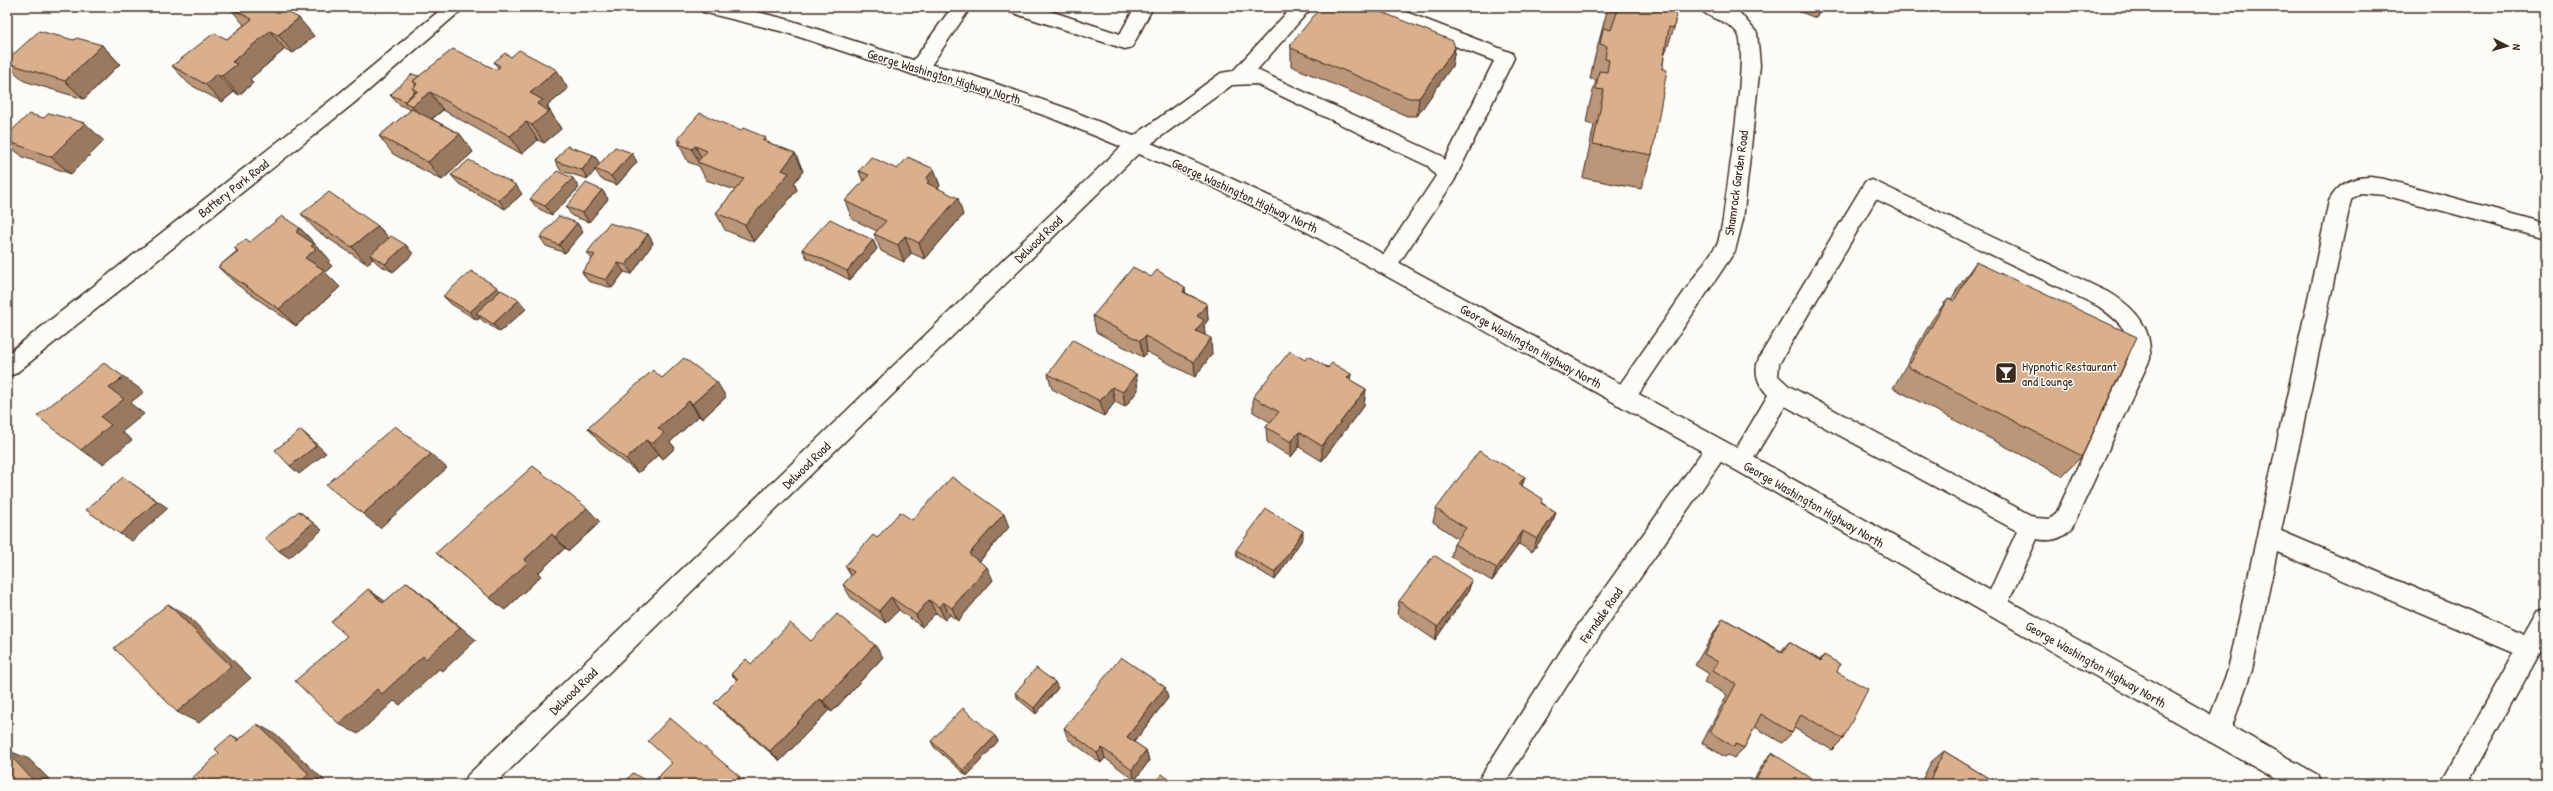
<svg xmlns="http://www.w3.org/2000/svg" width="2553" height="791" viewBox="0 0 2553 791" font-family="'Patrick Hand',sans-serif">
  <style>
    .lines { fill: none; stroke-linecap: round; stroke-linejoin: round }
    .minor-casing { stroke: #3b2a1e; stroke-width: 3 }
    .major-casing { stroke: #3b2a1e; stroke-width: 3 }
    .minor { fill: #fdfcf7; fill-rule: evenodd }
    .major { fill: #fdfcf7; fill-rule: evenodd }
    .wall { fill: #bb9678; stroke: #3b2a1e }
    .shaded-wall { fill: #997a61; stroke: #3b2a1e }
    .building { fill: #daaf8b; stroke: #3b2a1e }
    .labels { text-anchor: middle; stroke-width: 3; stroke-linejoin: round; paint-order: stroke }
    .street-label { font-size: 13px; fill: #3b2a1e; stroke: #fdfcf7 }
    .poi-label { font-size: 13px; fill: #3b2a1e; stroke: #fdfcf7; text-anchor: start }
  </style>
  <rect width="100%" height="100%" fill="#fdfcf7"/>
  <filter id="ink" filterUnits="userSpaceOnUse"><feTurbulence type="fractalNoise" baseFrequency=".025" numOctaves="2"/><feDisplacementMap in="SourceGraphic" scale="8" xChannelSelector="R" yChannelSelector="G"/><feConvolveMatrix kernelMatrix="1 2 1 2 8 2 1 2 1" color-interpolation-filters="sRGB"/></filter>
  <g filter="url(#ink)">
    <g class="lines">
      <g class="minor-casing">
        <g id="minor">
          <path d="M444 7H465L354 103 15 374 7 376V354L340 93Z"/>
          <path d="M952 7H971L925 74 918 76 911 74 909 69 911 64Z"/>
          <path d="M1008 7H1038L1120 34 1135 7H1153L1132 47 1125 49 1010 12Z"/>
          <path d="M1292 7H1312L1257 70 1442 156 1445 160 1494 61 1367 12 1365 7H1393L1512 53 1514 58 1454 181 1393 272 1386 274 1379 272 1376 266 1436 176 1428 166 1256 84 1232 85 1141 151 495 784H464L468 775 1127 141 1221 73 1233 71Z"/>
          <path d="M1699 7H1726L1739 12 1757 33 1760 65 1743 220 1735 251 1632 404 1624 406 1616 404 1613 397 1616 390 1718 243 1723 220C1726 191 1749 52 1738 34 1728 19 1706 19 1699 7Z"/>
          <path d="M2370 177 2384 179 2546 223V239L2384 195 2360 193 2351 200 2281 531 2524 634 2537 611 2546 608V642L2467 784H2440L2514 653 2277 552 2252 670 2230 732 2226 741 2217 744 2208 741 2204 732 2228 670 2329 201C2337 185 2351 177 2370 177Z"/>
          <path d="M1872 180 2112 294C2137 310 2152 328 2150 359L2072 528C2063 539 2050 542 2037 539L2003 614 1995 617 1987 614 1983 606 2017 531 1785 406 1748 468 1740 471 1732 468 1729 461 1768 395C1757 384 1753 370 1760 356L1865 182ZM1876 199 2098 306C2120 322 2131 330 2128 359L2056 514 2050 519 2036 518 1789 386 1778 376 1779 364Z"/>
          <path d="M1717 439 1725 442 1728 449 1725 456 1587 654 1504 784H1476L1569 638 1709 442Z"/>
        </g>
      </g>
      <g class="major-casing">
        <path id="major" d="M701 7H737L786 19 919 62 962 72 1063 107 1187 158 1321 220 1748 454 2318 775 2322 784H2284L1732 468 1307 232 1173 168 1049 117 953 84 918 76 784 32 703 12Z"/>
      </g>
      <use href="#minor" class="minor"/>
      <use href="#major" class="major"/>
    </g>
    <g class="wall">
      <path d="M1229 7H1240L1233 11Z"/>
      <path d="M1608 7H1677L1674 28 1664 57 1652 155 1641 189 1583 178 1594 125 1586 123 1589 106 1596 80 1590 79 1593 64Z"/>
      <path d="M1787 7H1831L1829 10 1821 7 1816 18Z"/>
      <path d="M230 8 314 36 293 53 285 49 250 79 253 83 239 95 234 92 222 102 189 84 172 66 227 39 244 25Z"/>
      <path d="M74 40 102 45 120 64 84 99 24 81 7 65V60Z"/>
      <path d="M1291 44 1455 48 1452 66 1417 116H1407L1291 66Z"/>
      <path d="M494 62 568 89 547 106 561 129 544 143 538 140 522 154 443 110 432 119 460 134 473 152 442 180 393 154 379 136 411 110 398 104 390 95 419 76 497 70 498 68Z"/>
      <path d="M741 131 765 137 767 142 795 153 803 171 794 183 797 190 754 242 725 230 716 213 735 190 706 180 699 166 688 162 679 144V143L677 139Z"/>
      <path d="M7 135 104 141 71 174 23 157 7 144Z"/>
      <path d="M594 155 600 164 637 162 617 185 601 179 595 170 588 179 561 171 555 161Z"/>
      <path d="M897 169H934L940 186 938 188 963 215 925 259 911 253 904 262 881 251 874 234 877 231 852 219 845 201 863 182 859 171Z"/>
      <path d="M451 175 522 194 505 209 459 184Z"/>
      <path d="M579 188 552 215 537 208 530 199Z"/>
      <path d="M602 190 608 199 589 222 572 216 566 207Z"/>
      <path d="M301 214 378 226 389 238 406 245 413 254 393 272 378 264 373 259 367 264 317 231Z"/>
      <path d="M577 223 583 232 565 253 546 246 540 237Z"/>
      <path d="M300 228 330 260 328 262 332 266 325 272 340 287 296 326 236 284 218 267 237 251 234 248 250 242Z"/>
      <path d="M648 234 653 243 632 274 624 272 612 288 588 281 582 272 592 259 587 253Z"/>
      <path d="M873 240 877 249 850 280 807 258 802 249Z"/>
      <path d="M1976 262 2082 456 2062 476 1893 388 1932 320 1948 298 1951 299 1960 285Z"/>
      <path d="M500 291 526 309 500 332 483 321 480 318 477 320 451 304 443 296Z"/>
      <path d="M1186 293 1207 304 1208 320 1204 325 1205 335 1212 354 1195 377 1147 352 1143 357 1096 332 1093 316Z"/>
      <path d="M1305 360 1351 374 1350 380 1366 389 1364 405 1322 461 1299 447 1291 457 1267 442 1266 427 1270 422 1253 412V397Z"/>
      <path d="M1048 374H1136L1138 390 1125 407 1115 402 1104 416 1052 389Z"/>
      <path d="M662 378 726 397 702 419 699 416 670 442 675 448 663 459 658 455 638 473 600 443 588 428Z"/>
      <path d="M1525 477 1522 486 1542 503 1556 512 1551 526 1532 552 1519 544 1492 581 1451 557 1454 544 1458 539 1433 522 1436 509Z"/>
      <path d="M912 520 1009 527 979 562 993 580 958 621 950 615 945 620 936 613 922 627 899 610 886 623 851 598 843 585 851 576 845 566 877 538Z"/>
      <path d="M600 522 569 551 565 548 538 573 541 576 505 610 436 553Z"/>
      <path d="M1303 538 1275 580 1237 557 1236 550Z"/>
      <path d="M1472 580 1468 592 1435 640 1397 614 1399 601Z"/>
      <path d="M1723 618 1781 651 1789 642 1820 660 1824 655 1837 672 1843 739 1832 750 1794 728 1792 733 1782 743 1755 727 1744 748 1734 758 1728 755 1725 757 1702 743 1727 695 1704 682 1709 674 1695 665 1715 631Z"/>
      <path d="M811 641 883 657 832 712 829 710 780 761 725 714 714 703 737 680 731 674 751 664Z"/>
      <path d="M1058 688 1036 714 1018 699 1015 693Z"/>
      <path d="M1168 698 1134 742 1146 750 1149 761 1135 780 1105 758 1101 763 1068 739 1064 728Z"/>
      <path d="M995 736 998 741 967 776 934 747 931 741Z"/>
      <path d="M1944 751 1998 784H1920L1931 762Z"/>
      <path d="M1772 753 1811 784H1751L1767 758Z"/>
    </g>
    <g class="shaded-wall">
      <path d="M1233 7H1240L1233 11Z"/>
      <path d="M299 18 314 36 293 53 278 35Z"/>
      <path d="M270 31 285 49 250 79 253 83 239 95 222 76 232 62Z"/>
      <path d="M102 45 120 64 84 99 65 81Z"/>
      <path d="M1455 48 1452 66 1417 116 1419 98Z"/>
      <path d="M557 70 568 89 547 106 561 129 544 143 532 125 530 93Z"/>
      <path d="M217 74 234 92 222 102 205 84Z"/>
      <path d="M434 89 430 92 443 110 425 124 412 106 405 101 415 91 421 99Z"/>
      <path d="M526 122 538 140 522 154 510 136Z"/>
      <path d="M85 123 104 141 71 174 51 157Z"/>
      <path d="M460 134 473 152 442 180 428 162Z"/>
      <path d="M765 137 773 155 762 140Z"/>
      <path d="M695 146 705 164 699 163 692 149Z"/>
      <path d="M632 153 637 162 617 185 611 176Z"/>
      <path d="M795 153 803 171 794 183 797 190 754 242 745 225 782 170Z"/>
      <path d="M594 155 600 164 588 179 582 170Z"/>
      <path d="M934 169 940 186 933 194 932 200 926 179Z"/>
      <path d="M573 178 579 188 552 215 545 206Z"/>
      <path d="M516 185 522 194 505 209 499 200Z"/>
      <path d="M602 190 608 199 589 222 583 213Z"/>
      <path d="M958 198 963 215 925 259 919 243Z"/>
      <path d="M577 223 583 232 565 253 559 245Z"/>
      <path d="M378 226 393 243 370 255 373 259 367 264 352 247Z"/>
      <path d="M300 228 330 260 328 262 332 266 325 272 340 287 296 326 279 309 305 258 296 232Z"/>
      <path d="M648 234 653 243 632 274 626 265Z"/>
      <path d="M905 236 911 253 904 262 898 245Z"/>
      <path d="M873 240 877 249 850 280 847 271Z"/>
      <path d="M406 245 413 254 393 272 385 264Z"/>
      <path d="M618 263 624 272 612 288 606 280Z"/>
      <path d="M497 287 504 296 476 313 480 318 477 320 470 312Z"/>
      <path d="M1185 287 1187 304 1183 292Z"/>
      <path d="M519 300 526 309 500 332 493 324Z"/>
      <path d="M1207 304 1208 320 1204 325 1205 336 1196 331 1197 316Z"/>
      <path d="M1145 336 1147 352 1143 357 1140 341Z"/>
      <path d="M1211 338 1212 354 1195 377 1194 362Z"/>
      <path d="M1136 374 1138 390 1125 407 1123 392Z"/>
      <path d="M1351 374 1349 390 1347 378Z"/>
      <path d="M124 377 144 392 130 403 144 414 122 432 132 440 103 464 81 450 101 417 109 388Z"/>
      <path d="M717 382 726 397 702 419 692 404Z"/>
      <path d="M1112 387 1115 402 1104 416 1100 401Z"/>
      <path d="M1366 389 1364 405 1322 461V446Z"/>
      <path d="M689 401 699 416 670 442 675 448 663 459 652 444 658 428Z"/>
      <path d="M301 430 310 438 326 453 299 474 290 466Z"/>
      <path d="M1299 432V447L1291 457V442Z"/>
      <path d="M646 440 658 455 638 473 626 459Z"/>
      <path d="M431 454 447 468 380 528 363 514Z"/>
      <path d="M1525 477 1520 491 1519 484Z"/>
      <path d="M134 485 168 508 132 541 120 534Z"/>
      <path d="M587 508 600 522 569 551 555 537Z"/>
      <path d="M299 511 322 530 289 558 279 551Z"/>
      <path d="M1556 512 1551 526 1532 552 1537 539Z"/>
      <path d="M1004 514 1009 527 974 567 969 554Z"/>
      <path d="M1303 531V538L1275 580V573Z"/>
      <path d="M1523 531 1519 544 1492 581 1497 568Z"/>
      <path d="M552 534 565 548 538 573 541 576 505 610 490 598 524 560Z"/>
      <path d="M987 567 993 580 958 621 952 608Z"/>
      <path d="M1472 580 1468 592 1435 640 1438 627Z"/>
      <path d="M407 582 423 595 476 640 443 671 439 669 400 705 394 701 358 734 339 724Z"/>
      <path d="M368 589 386 602 383 603Z"/>
      <path d="M891 597 899 610 886 623 879 611Z"/>
      <path d="M929 600 936 613 922 627 916 615Z"/>
      <path d="M943 602 950 615 945 620 939 607Z"/>
      <path d="M168 604 189 617 251 678 199 723 177 712Z"/>
      <path d="M875 645 883 657 832 712 823 701Z"/>
      <path d="M1055 682 1058 688 1036 714 1034 708Z"/>
      <path d="M1165 687 1168 698 1130 747 1127 737Z"/>
      <path d="M820 699 829 710 780 761 770 751Z"/>
      <path d="M257 724 277 735 328 784H298Z"/>
      <path d="M231 735 253 746 237 741Z"/>
      <path d="M995 736 998 741 967 776 963 770Z"/>
      <path d="M1102 748 1105 758 1101 763 1097 753Z"/>
      <path d="M7 750 29 759 54 784H33L7 752Z"/>
      <path d="M1146 750 1149 761 1135 780 1132 770Z"/>
      <path d="M739 776 748 784H731Z"/>
    </g>
    <g class="building">
      <path d="M231 7H278L299 18 278 35 270 31 232 62 237 64 222 76 217 74 205 84 172 66 214 33 227 39 252 19 230 8Z"/>
      <path d="M1321 7H1369L1453 41 1455 48 1419 98H1409L1291 48V44Z"/>
      <path d="M1619 7H1677L1674 28 1669 27 1662 69 1667 70 1652 155 1593 144 1604 90 1596 89 1599 71 1607 72 1609 60 1605 59 1607 46 1600 44 1603 28 1611 30Z"/>
      <path d="M39 31 74 40 77 38 102 45 65 81 7 63V60Z"/>
      <path d="M453 49 497 70 500 66 494 62 505 53 511 57 519 50 557 70 530 93 543 100 537 104 549 111 532 125 526 122 510 136 430 92 412 106 404 102 418 91 412 88 417 84 413 81Z"/>
      <path d="M412 74 419 76 413 81 416 85 412 88 415 91 405 101 390 95Z"/>
      <path d="M412 109 460 134 428 162 379 136Z"/>
      <path d="M49 113 85 123 51 157 7 141V135L29 114 44 118Z"/>
      <path d="M700 113 741 131 743 128 765 137 762 140 795 153 782 170 789 173 745 225 716 213 744 179 697 162 707 151 695 146 692 149 679 144 682 141 677 139Z"/>
      <path d="M567 146 594 155 582 170 555 161Z"/>
      <path d="M615 147 632 153 611 176 595 169Z"/>
      <path d="M871 157 897 169 908 157 934 169 926 179 929 180 927 183 958 198 919 243 905 236 898 245 874 234 886 221 845 201 869 175 859 171Z"/>
      <path d="M469 160 516 185 499 200 451 175Z"/>
      <path d="M557 171 573 178 545 206 530 199Z"/>
      <path d="M586 183 602 190 583 213 566 207Z"/>
      <path d="M329 192 378 226 352 247 301 214Z"/>
      <path d="M282 216 300 228 296 232 314 244 311 246 316 249 305 258 324 270 279 309 218 267 238 251 234 248 246 239 250 242Z"/>
      <path d="M559 216 577 223 559 245 540 237Z"/>
      <path d="M830 219 873 240 847 271 802 249Z"/>
      <path d="M609 223 648 234 626 265 618 263 606 280 582 272 595 255 587 253Z"/>
      <path d="M391 236 406 245 385 264 370 255Z"/>
      <path d="M1976 262 2137 337 2082 456 1908 367 1948 298 1954 301Z"/>
      <path d="M1133 267 1151 277 1157 270 1185 287 1183 292 1207 304 1197 316 1204 320 1196 331 1211 338 1194 362 1145 336 1140 341 1093 316Z"/>
      <path d="M471 271 497 287 470 312 443 296Z"/>
      <path d="M501 290 519 300 493 324 476 313Z"/>
      <path d="M1073 340 1136 374 1123 392 1112 387 1100 401 1048 374Z"/>
      <path d="M1290 351 1305 360 1308 356 1328 368 1332 363 1351 374 1347 378 1366 389 1322 446 1299 432 1291 442 1266 427 1279 412 1253 397Z"/>
      <path d="M684 358 717 382 692 404 689 401 658 428 664 433 652 444 646 440 626 459 588 428 653 370 662 378Z"/>
      <path d="M104 363 124 377 109 388 124 399 101 417 111 425 81 450 37 416Z"/>
      <path d="M395 426 431 454 363 514 326 485Z"/>
      <path d="M301 430 316 446 290 466 275 450Z"/>
      <path d="M1479 451 1525 477 1519 484 1543 499 1541 503 1556 512 1537 539 1523 531 1497 568 1454 544 1466 528 1436 509Z"/>
      <path d="M533 466 587 508 555 537 552 534 524 560 527 563 490 598 436 553Z"/>
      <path d="M123 477 157 501 120 534 86 510Z"/>
      <path d="M952 477 1004 514 969 554 987 567 952 608 943 602 939 607 929 600 916 615 891 597 879 611 843 585 854 572 845 566 873 535 877 538 900 512 912 520Z"/>
      <path d="M1266 509 1303 531 1275 573 1236 550Z"/>
      <path d="M299 511 313 523 279 551 265 538Z"/>
      <path d="M1434 555 1472 580 1438 627 1399 601Z"/>
      <path d="M407 582 460 628 426 659 423 656 382 694 377 689 339 724 295 681 347 636 331 622 368 589 383 603Z"/>
      <path d="M168 604 231 666 177 712 114 648Z"/>
      <path d="M837 614 875 645 823 701 820 699 770 751 714 703 738 679 731 674 746 659 751 664 790 623 811 641Z"/>
      <path d="M1723 618 1783 653 1789 642 1821 661 1824 655 1840 664 1837 672 1868 689 1843 739 1801 714 1792 733 1761 714 1744 748 1736 744 1734 747 1710 732 1736 684 1713 670 1718 662 1704 654Z"/>
      <path d="M1121 657 1165 687 1127 737 1146 750 1132 770 1102 748 1097 753 1064 728Z"/>
      <path d="M1036 668 1055 682 1034 708 1015 693Z"/>
      <path d="M963 708 995 736 963 770 931 741Z"/>
      <path d="M670 718 739 776 731 784H623L633 773 651 784 672 763 648 741Z"/>
      <path d="M257 724 309 774 298 784H186L219 753 215 749 231 735 237 741Z"/>
      <path d="M1944 751 1998 784H1928Z"/>
      <path d="M7 752 35 782 33 784H7Z"/>
      <path d="M1772 753 1814 780 1811 784H1758L1754 782Z"/>
      <path d="M1162 774 1175 784H1154Z"/>
    </g>
  </g>
  <defs>
    <g id="bar-square" transform="scale(1.15)"><rect x="-9" y="-9" width="18" height="18" rx="4" fill="#3b2a1e" stroke="#fdfcf7"/><path d="M-6-5H6L.8 .8V4.5H3.5V6h-7V4.5H-.8V.8Z" fill="#fff"/></g>
  </defs>
  <g fill-rule="evenodd">
    <use href="#bar-square" x="2006" y="373"/>
  </g>
  <g class="labels">
    <g class="street-label">
      <text transform="translate(944 76) rotate(17)" y="5">George Washington Highway North</text>
      <text transform="translate(1736 183) rotate(-82)" y="5">Shamrock Garden Road</text>
      <text transform="translate(233 188) rotate(-38)" y="5">Battery Park Road</text>
      <text transform="translate(1245 195) rotate(25)" y="5">George Washington Highway North</text>
      <text transform="translate(1038 239) rotate(-44)" y="5">Delwood Road</text>
      <text transform="translate(1531 346) rotate(29)" y="5">George Washington Highway North</text>
      <text transform="translate(806 465) rotate(-44)" y="5">Delwood Road</text>
      <text transform="translate(1814 504) rotate(30)" y="5">George Washington Highway North</text>
      <text transform="translate(1601 615) rotate(-55)" y="5">Ferndale Road</text>
      <text transform="translate(2096 664) rotate(30)" y="5">George Washington Highway North</text>
      <text transform="translate(573 691) rotate(-44)" y="5">Delwood Road</text>
    </g>
    <g class="poi-label">
      <text x="2022" y="371">Hypnotic Restaurant<tspan x="2022" dy="15">and Lounge</tspan></text>
    </g>
  </g>
  <rect width="2553" height="791" fill="none" stroke="#fdfcf7" stroke-width="24"/>
  <rect x="12" y="12" width="2529" height="767" fill="none" stroke="#3b2a1e" stroke-width="1.5" filter="url(#ink)"/>
  <g transform="translate(2507 46) rotate(96)" stroke="#fdfcf7" stroke-width="3" paint-order="stroke">
  <path d="M0-3L7 15L0 10L-7 15Z" fill="#3b2a1e"/>
  <text y="-6" font-size="11" font-weight="bold" text-anchor="middle" fill="#3b2a1e">N</text>
  </g>
</svg>
